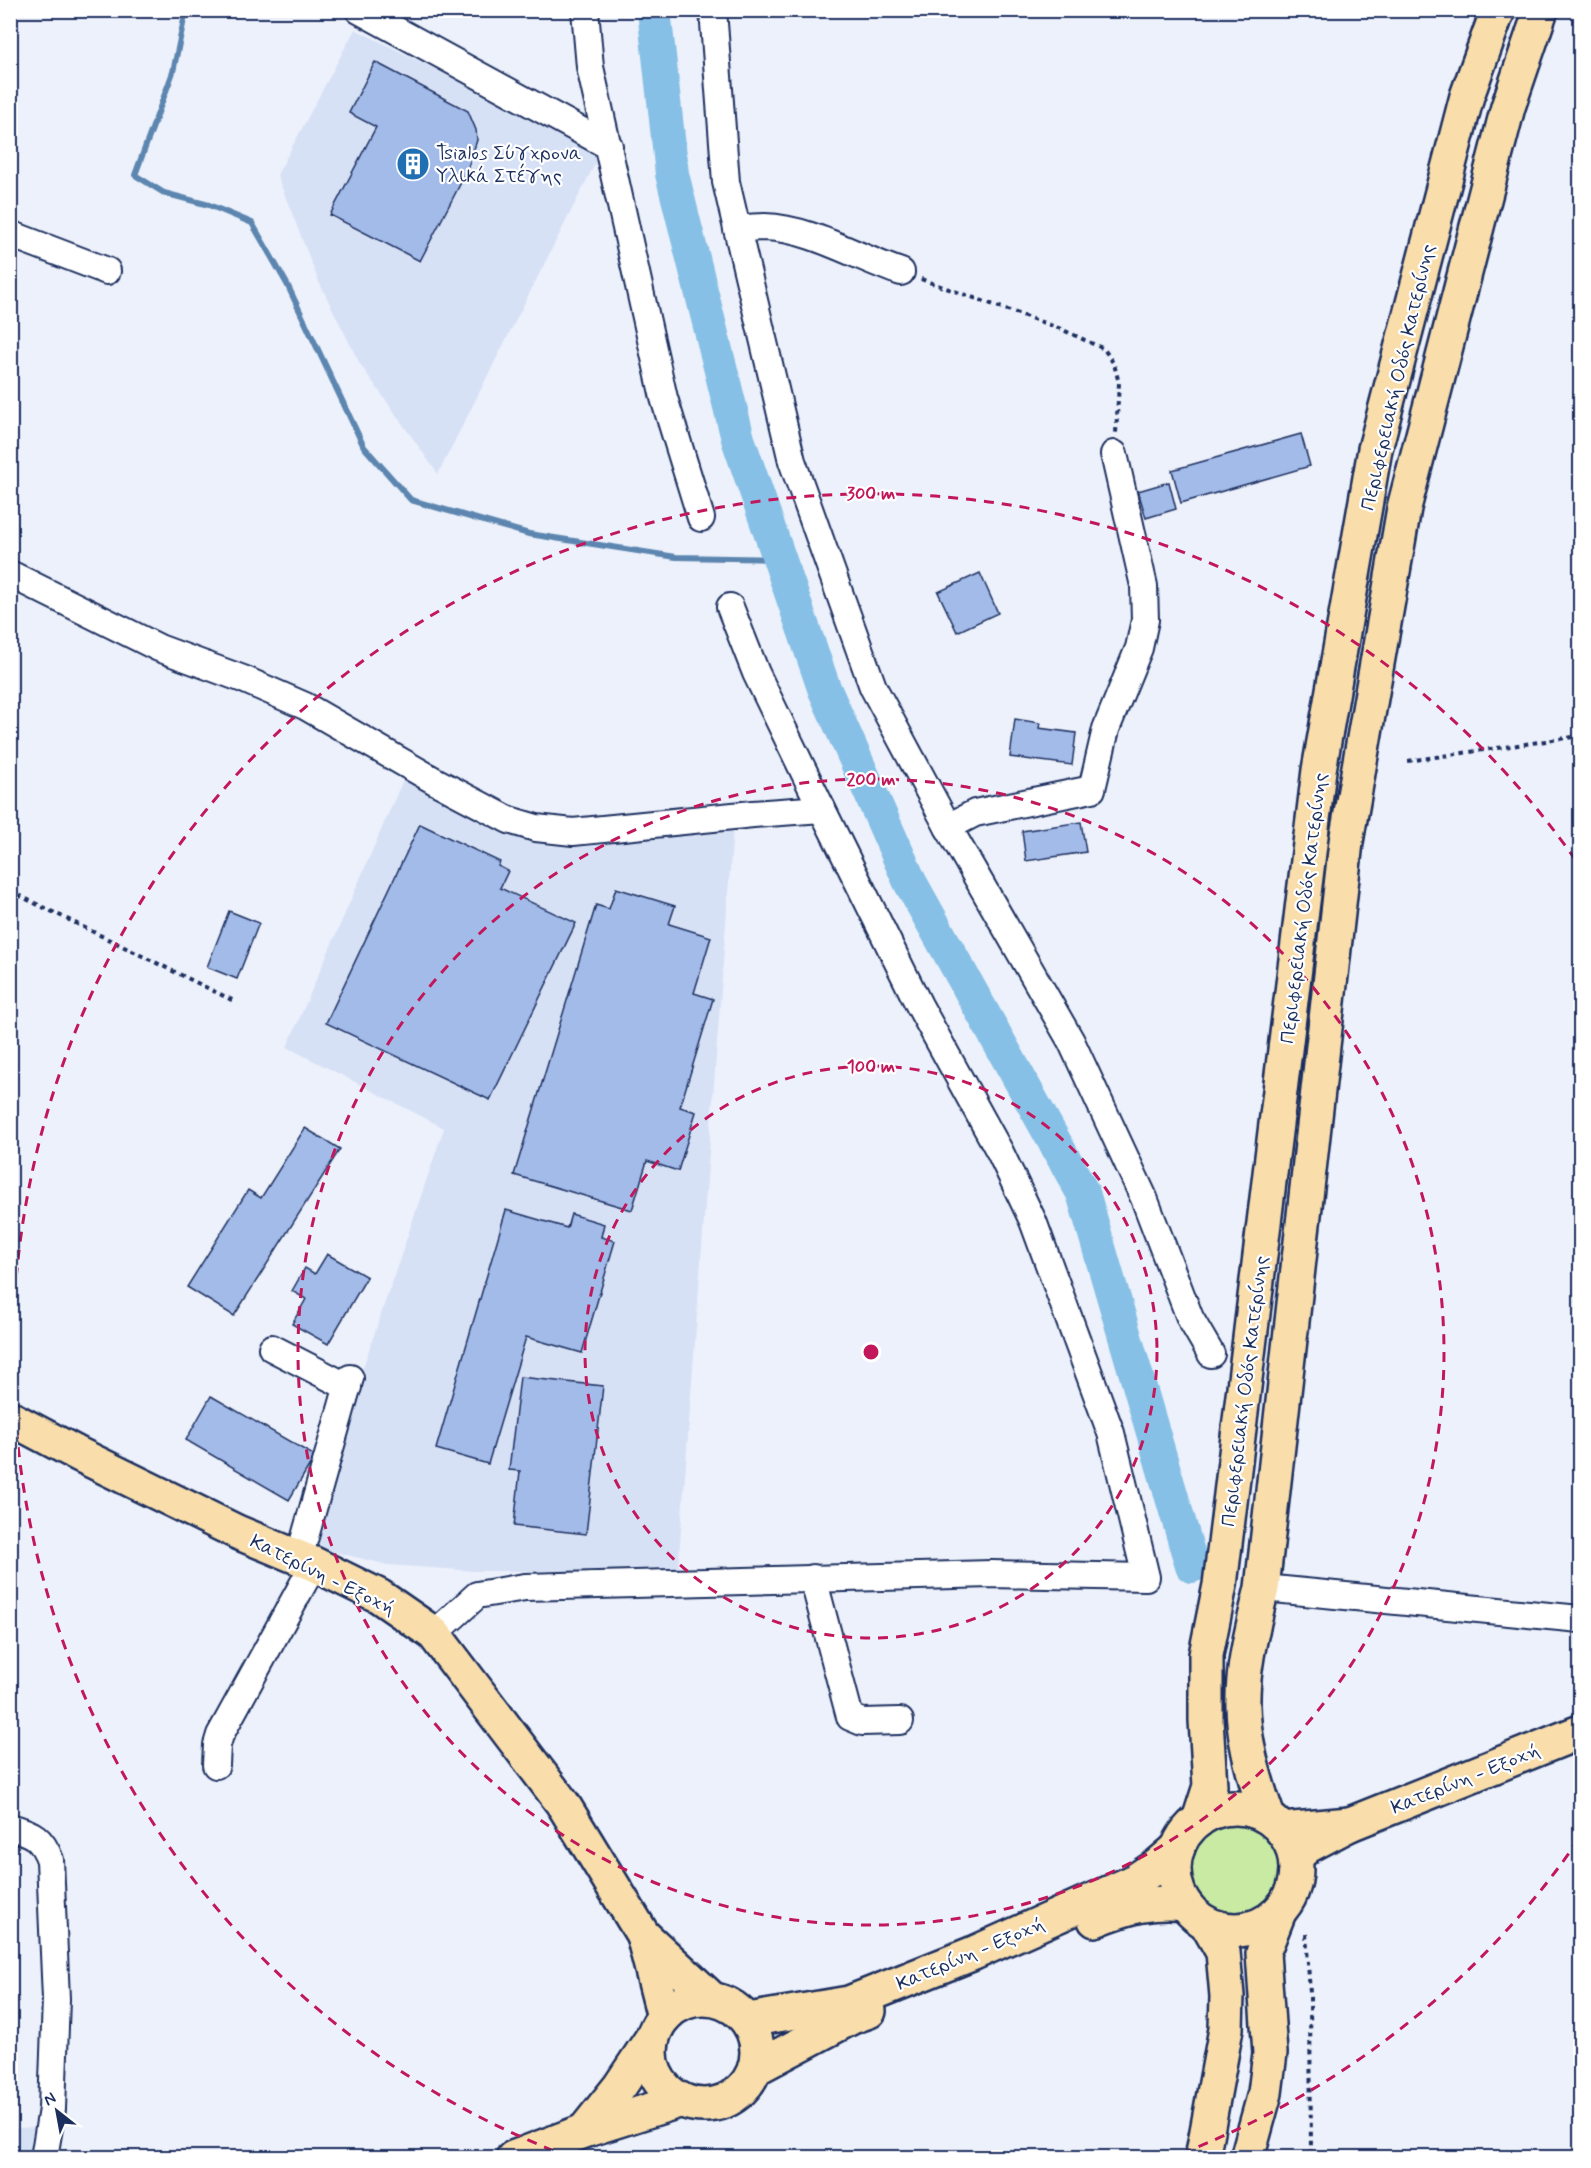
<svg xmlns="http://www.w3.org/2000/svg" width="1591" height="2168" viewBox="0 0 1591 2168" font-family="Mynerve,sans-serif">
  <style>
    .built { fill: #d7e1f6 }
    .green { fill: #c8eaa3; stroke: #728c80; stroke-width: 1.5 }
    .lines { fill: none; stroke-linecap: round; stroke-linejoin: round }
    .stream { stroke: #5c86b0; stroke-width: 6 }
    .river { stroke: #87c0e6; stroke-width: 34 }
    .building { fill: #a3bbe9; stroke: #1b2f5e; stroke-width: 1.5 }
    .minor-casing { stroke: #1b2f5e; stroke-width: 30 }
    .major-casing { stroke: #1b2f5e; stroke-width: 38 }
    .path { stroke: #1b2f5e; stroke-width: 4; stroke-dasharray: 4.5 4.5; stroke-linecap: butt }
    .minor { stroke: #fff; stroke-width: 26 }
    .major { stroke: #f9deab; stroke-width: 33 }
    .ring { fill: none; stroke: #c2185b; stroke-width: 3; stroke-dasharray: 10 8 }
    .labels { text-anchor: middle; stroke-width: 4.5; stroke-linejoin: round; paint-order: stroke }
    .poi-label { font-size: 20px; fill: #1b2f5e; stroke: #fff; text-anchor: start }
    .street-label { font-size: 20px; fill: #1b2f5e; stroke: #fff }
    .centre { fill: #c2185b; stroke: #fff; stroke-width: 3 }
    .ring-label { font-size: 18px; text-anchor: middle; font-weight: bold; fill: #c2185b; stroke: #fff; stroke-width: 4.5; stroke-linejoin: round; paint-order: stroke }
  </style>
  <rect width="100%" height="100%" fill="#edf1fb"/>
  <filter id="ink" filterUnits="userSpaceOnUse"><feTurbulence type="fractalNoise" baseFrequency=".0167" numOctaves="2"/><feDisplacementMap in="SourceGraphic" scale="12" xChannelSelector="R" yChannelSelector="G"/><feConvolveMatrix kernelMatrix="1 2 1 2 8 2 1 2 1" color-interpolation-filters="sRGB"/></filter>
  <g filter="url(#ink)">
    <g class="built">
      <path d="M355 29 601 152 438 474 360 364 318 280 277 175Z"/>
      <path d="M405 775 506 834 551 846 581 847 733 828 678 1571H475L388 1565 318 1548 354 1394 444 1128 287 1047Z"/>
      <path d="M33 2127 30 2157H11V2129Z"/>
    </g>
    <circle class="green" cx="1236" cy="1870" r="45"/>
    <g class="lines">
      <path class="stream" d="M186 10 173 72 135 175 164 193 209 205 252 223 287 284 364 447 411 500 529 534 676 557 780 559"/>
      <path class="river" d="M654 10 672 174 738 439 824 688 910 882 1083 1193 1192 1566"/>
    </g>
    <g class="building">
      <path d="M375 62 468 111 476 130 477 140 467 171 420 261 330 215 376 127 349 113Z"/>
      <path d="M1301 434 1310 466 1181 503 1172 470Z"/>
      <path d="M1169 482 1176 509 1146 518 1138 491Z"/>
      <path d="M980 573 998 613 957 632 938 592Z"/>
      <path d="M1015 719 1040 723 1039 728 1076 733 1072 765 1010 757Z"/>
      <path d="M1081 822 1086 852 1026 861 1022 831Z"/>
      <path d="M420 824 500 862 498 866 508 871 500 888 576 923 490 1100 326 1023Z"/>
      <path d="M616 888 675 906 669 924 711 937 694 993 713 999 680 1107 696 1112 678 1171 647 1161 632 1210 514 1175 596 905 609 909Z"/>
      <path d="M229 911 259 923 237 979 207 967Z"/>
      <path d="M305 1128 340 1149 234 1316 187 1287 248 1190 261 1198Z"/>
      <path d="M506 1210 567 1228 571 1214 604 1224 601 1237 615 1241 582 1353 526 1337 488 1464 436 1449Z"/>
      <path d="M327 1254 367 1277 328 1344 292 1324 306 1299 292 1291 305 1268 315 1274Z"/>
      <path d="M520 1377 603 1386 586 1534 514 1526 520 1471 509 1470Z"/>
      <path d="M211 1396 315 1456 289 1500 186 1440Z"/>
    </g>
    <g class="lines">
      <g class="minor-casing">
        <g id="minor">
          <path d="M359 10 609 146"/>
          <path d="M585 10 590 67 664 398 701 518"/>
          <path d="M713 10 726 182 792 461 873 687 948 827 1071 1041 1144 1198 1190 1318 1211 1354"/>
          <path d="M737 229C746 228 756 227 765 227 810 228 858 258 901 272"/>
          <path d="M10 234 107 271"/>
          <path d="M10 574 159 648 243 679 305 706 435 781 509 820 536 828 573 832 753 814 822 809"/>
          <path d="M948 827 975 813 1092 789 1106 729 1139 648 1145 620 1144 586 1114 454"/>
          <path d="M272 1348 348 1387"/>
          <path d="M299 1558 350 1378"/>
          <path d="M813 1578 850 1717 862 1722 900 1721"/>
          <path d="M1274 1589 1580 1619"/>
          <path d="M434 1634 477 1595 525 1587 991 1574 1146 1577 1111 1433 1033 1221 1000 1152 919 1005 822 809 756 673 730 607"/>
          <path d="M216 1765 217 1745 220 1735 314 1564"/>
          <path d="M10 1827C33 1833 42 1838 50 1860L56 1999 52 2109 44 2158"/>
        </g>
      </g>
      <g class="major-casing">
        <g id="major">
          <path d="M10 1418 80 1455 237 1532 314 1564 379 1596 434 1634 563 1804 643 1935 712 1999"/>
          <circle cx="1235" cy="1869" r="61"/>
          <path d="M1268 1817C1255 1782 1244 1744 1243 1706 1242 1666 1253 1627 1262 1588L1346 842 1404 508 1508 107 1541 10"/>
          <path d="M1199 1820 1210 1786 1206 1720V1655L1220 1585 1319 770 1375 449 1467 96 1498 10"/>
          <path d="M1350 1824 1580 1732"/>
          <path d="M1282 1830 1350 1824 1308 1846 1295 1857"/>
          <path d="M1095 1920C1127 1907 1151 1900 1185 1904"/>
          <path d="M643 1935 664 2017"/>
          <circle cx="704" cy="2052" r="53"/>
          <path d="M748 2020 849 2003 974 1953 1133 1882 1157 1866 1178 1848"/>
          <path d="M756 2068 852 2017 869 2011"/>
          <path d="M584 2131 620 2086 652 2038"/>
          <path d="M513 2158 584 2131 682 2100"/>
          <path d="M1202 2158 1226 2029 1227 1996 1223 1952 1207 1924"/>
          <path d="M1247 2158 1265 2093 1270 2053 1263 1953 1279 1912"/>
        </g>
      </g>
      <g class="path">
        <path d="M921 279 1061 329 1104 349 1114 364 1119 383 1116 433"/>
        <path d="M1408 761 1580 736"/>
        <path d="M10 891 236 1002"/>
        <path d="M1306 1934 1310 1993 1311 2158"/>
      </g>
      <use href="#minor" class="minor"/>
      <use href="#major" class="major"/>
    </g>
  </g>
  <g class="ring">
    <circle cx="871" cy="1352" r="286"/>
    <circle cx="871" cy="1352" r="573"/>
    <path d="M1579 1839A859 859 0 0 1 1172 2157M570 2157A859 859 0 1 1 1579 865"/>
  </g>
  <defs>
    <g id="building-disc" transform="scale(1.725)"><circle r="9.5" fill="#1f6fb2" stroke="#fff"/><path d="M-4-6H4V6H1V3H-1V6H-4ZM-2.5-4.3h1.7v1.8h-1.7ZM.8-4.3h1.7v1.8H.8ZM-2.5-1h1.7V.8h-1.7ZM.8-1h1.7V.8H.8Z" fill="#fff"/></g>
  </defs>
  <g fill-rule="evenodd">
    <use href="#building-disc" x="413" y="164"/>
  </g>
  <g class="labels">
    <g class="poi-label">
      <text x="436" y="159">Tsialos Σύγχρονα<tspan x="436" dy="23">Υλικά Στέγης</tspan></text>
    </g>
    <g class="street-label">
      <text transform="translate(1397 377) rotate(-77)" y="7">Περιφερειακή Οδός Κατερίνης</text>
      <text transform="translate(1303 908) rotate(-83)" y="7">Περιφερειακή Οδός Κατερίνης</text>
      <text transform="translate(1244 1391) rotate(-83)" y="7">Περιφερειακή Οδός Κατερίνης</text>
      <text transform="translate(323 1574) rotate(26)" y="7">Κατερίνη - Εξοχή</text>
      <text transform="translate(1465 1778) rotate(-22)" y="7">Κατερίνη - Εξοχή</text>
      <text transform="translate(970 1953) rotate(-23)" y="7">Κατερίνη - Εξοχή</text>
    </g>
  </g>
  <circle cx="871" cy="1352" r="9" class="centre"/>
  <g class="ring-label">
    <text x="871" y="499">300 m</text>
    <text x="871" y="785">200 m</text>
    <text x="871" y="1072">100 m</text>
  </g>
  <rect width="1591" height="2168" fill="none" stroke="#fff" stroke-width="36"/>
  <rect x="18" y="18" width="1555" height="2132" fill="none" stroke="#1b2f5e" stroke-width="2" filter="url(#ink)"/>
  <g transform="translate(57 2111) rotate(329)" stroke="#ffffff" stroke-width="4.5" paint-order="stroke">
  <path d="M0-4.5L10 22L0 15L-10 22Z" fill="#1b2f5e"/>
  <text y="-9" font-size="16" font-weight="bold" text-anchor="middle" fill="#1b2f5e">N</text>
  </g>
</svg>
